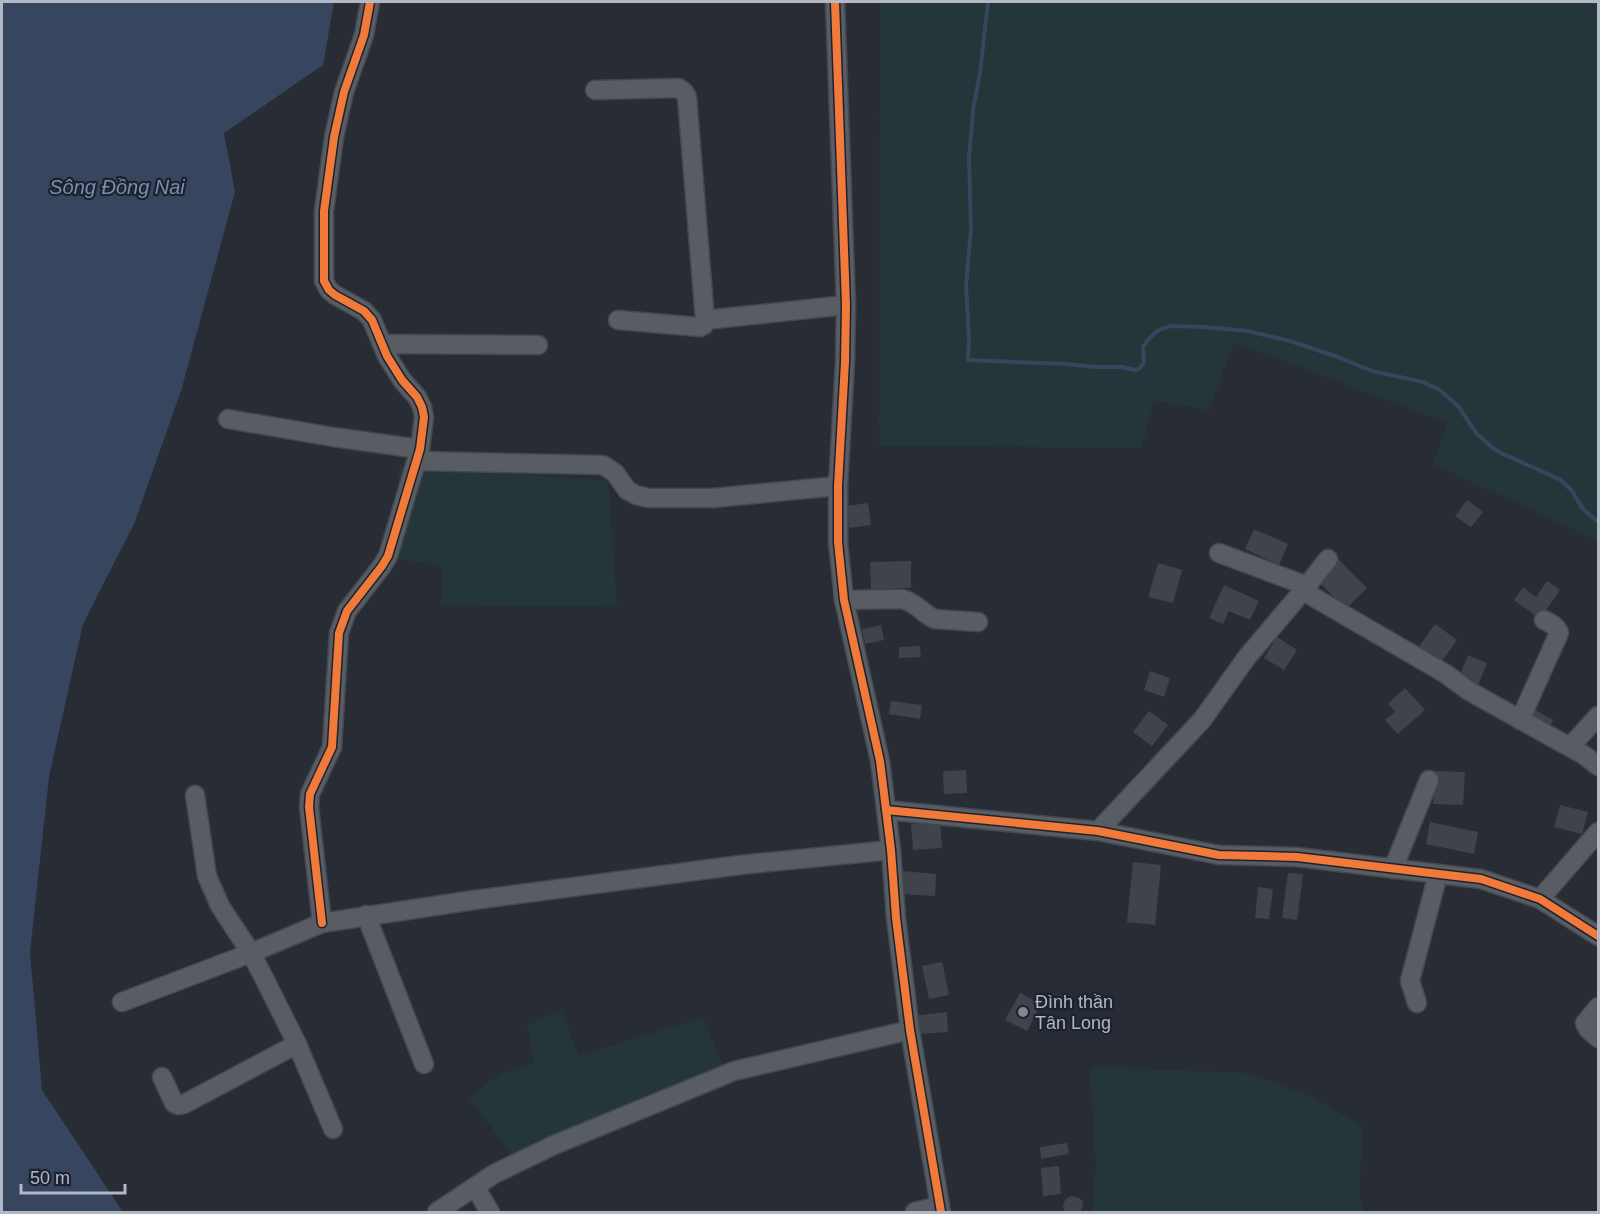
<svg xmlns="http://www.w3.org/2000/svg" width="1600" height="1214" viewBox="0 0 1600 1214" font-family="Arial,sans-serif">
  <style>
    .green { fill: #25363a }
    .water { fill: #37455f }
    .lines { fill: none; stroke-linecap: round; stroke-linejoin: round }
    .stream { stroke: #37455f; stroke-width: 4 }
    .building { fill: #40434a }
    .minor-casing { stroke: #44474e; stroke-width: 21 }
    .minor { stroke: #585c63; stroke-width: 18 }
    .cycleway-casing { stroke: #1c232f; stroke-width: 11 }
    .cycleway { stroke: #f17a3a; stroke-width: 8 }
    .poi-dot { fill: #828793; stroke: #1c232f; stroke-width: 2 }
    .labels { text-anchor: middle; stroke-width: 4.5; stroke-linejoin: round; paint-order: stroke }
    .poi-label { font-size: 18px; fill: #b2b8c6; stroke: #1c232f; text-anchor: start }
    .water-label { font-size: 20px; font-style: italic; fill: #7c8dad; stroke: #1c232f }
  </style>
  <rect width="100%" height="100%" fill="#282c35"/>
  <g class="green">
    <path d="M880 2H1598V541L1433 464 1448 423 1234 342 1209 410 1154 401 1142 448 879 446Z"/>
    <path d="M399 465 506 474 608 480 617 607 441 605 443 566 398 559Z"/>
    <path d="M561 1011 579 1056 703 1017 724 1070 518 1162 469 1098 500 1074 534 1062 527 1025Z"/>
    <path d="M1090 1067 1248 1073 1308 1095 1363 1126 1359 1194 1364 1212H1092L1096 1168Z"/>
  </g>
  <path class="water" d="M2 2H334L323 65 224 133 235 192 181 391 134 524 83 624 49 777 30 952 42 1090 123 1212H2Z"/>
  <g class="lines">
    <path class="stream" d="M988 2 980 73 973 110 969 159 971 229 966 286 969 338 968 360 1066 364 1095 367H1122L1135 370 1139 369 1144 363 1143 347 1147 341 1157 331 1170 326 1205 327 1247 331 1290 341 1335 356 1372 371 1423 382 1440 390 1458 406 1477 434 1493 448 1501 453 1561 480 1572 491 1583 509 1598 522"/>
  </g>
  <g class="building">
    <path d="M1467 500 1483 512 1471 527 1455 516Z"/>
    <path d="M868 503 871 525 849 528 846 506Z"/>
    <path d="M1254 529 1288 544 1279 565 1245 549Z"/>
    <path d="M1338 559 1367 588 1346 609 1317 580Z"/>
    <path d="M911 561V588L871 589 870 562Z"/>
    <path d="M1158 563 1182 570 1173 603 1148 597Z"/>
    <path d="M1547 581 1560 590 1540 619 1514 600 1523 587 1536 597Z"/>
    <path d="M1224 585 1259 601 1250 620 1229 611 1223 624 1209 618Z"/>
    <path d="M1435 624 1457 640 1437 668 1415 652Z"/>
    <path d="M881 625 884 640 865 644 862 629Z"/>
    <path d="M1277 637 1297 650 1284 670 1264 658Z"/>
    <path d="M920 646 921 657 899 658V647Z"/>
    <path d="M1468 655 1487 663 1476 690 1457 682Z"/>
    <path d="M1150 671 1170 678 1164 697 1144 690Z"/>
    <path d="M1405 688 1425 710 1398 734 1385 720 1395 712 1388 704Z"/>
    <path d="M891 701 922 705 920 719 889 714Z"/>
    <path d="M1530 707 1553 720 1547 732 1523 718Z"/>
    <path d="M1149 711 1168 725 1152 746 1133 732Z"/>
    <path d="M966 770 967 793 944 794 943 771Z"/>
    <path d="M1435 771 1465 772 1463 805 1433 804Z"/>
    <path d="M1560 805 1588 812 1582 834 1554 827Z"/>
    <path d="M940 822 942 848 913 850 911 824Z"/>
    <path d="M1430 822 1478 832 1474 854 1426 844Z"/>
    <path d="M1133 862 1161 865 1155 925 1127 922Z"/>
    <path d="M902 871 936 874 935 896 901 894Z"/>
    <path d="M1288 873 1303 874 1297 920 1282 918Z"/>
    <path d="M1258 887 1273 889 1269 919 1255 918Z"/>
    <path d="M942 962 949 995 929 999 922 966Z"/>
    <path d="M1020 993 1041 1004 1027 1031 1005 1020Z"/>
    <path d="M947 1012 948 1032 919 1034V1015Z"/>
    <path d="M1067 1143 1069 1154 1041 1159 1040 1147Z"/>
    <path d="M1059 1166 1061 1194 1043 1196 1041 1168Z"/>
    <path d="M1072 1196 1077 1197 1082 1200 1083 1206 1080 1212 1065 1211 1063 1207 1064 1202 1067 1198Z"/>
  </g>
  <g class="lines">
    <g class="minor-casing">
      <g id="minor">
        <path d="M835 2 846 305 845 362 838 486V542L844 600 880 761 891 850 896 918 910 1030 941 1212"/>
        <path d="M595 90 679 88 684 92 687 97 705 320"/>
        <path d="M618 320 700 327 704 325 705 320 846 305"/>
        <path d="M382 344 538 345"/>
        <path d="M228 419 333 437 420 449"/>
        <path d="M417 461 603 465 615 473 627 490 636 495 648 498H713L838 486"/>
        <path d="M1219 553 1307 586"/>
        <path d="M1303 591 1446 674 1469 691 1584 755 1598 766"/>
        <path d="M844 600 902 599C918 603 921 613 935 619L978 622"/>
        <path d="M1520 720 1559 633C1557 626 1550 623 1544 620"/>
        <path d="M1570 747 1598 716"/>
        <path d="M195 795 207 876 220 906 251 953 263 976 297 1044 333 1129"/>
        <path d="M886 810 1098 831 1219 855 1297 857 1481 879 1540 899 1598 936"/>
        <path d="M1098 831 1202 720 1247 657 1307 586 1328 559"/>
        <path d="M1393 869 1429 780"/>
        <path d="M1540 899 1598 832"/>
        <path d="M366 915 424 1064"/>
        <path d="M322 923 309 807 310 794 332 747 339 633 347 611 382 566 388 556 420 449 424 417 422 407 417 397 402 380 387 356 372 320 364 311 335 295 329 290 324 281V211L334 137 344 92 364 35 370 2"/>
        <path d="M122 1002 251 953 322 923 474 900 740 865 891 850"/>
        <path d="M1417 1003 1410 981 1411 977 1438 874"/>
        <path d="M1598 1007 1585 1023 1588 1029 1598 1038"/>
        <path d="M162 1077 174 1103 178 1105 184 1104 297 1044"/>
        <path d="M475 1187 490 1212"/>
        <path d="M437 1212 494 1174 554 1145 734 1071 910 1030"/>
        <path d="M915 1212 939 1206"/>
      </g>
    </g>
    <use href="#minor" class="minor"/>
    <g class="cycleway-casing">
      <g id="cycleway">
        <path d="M835 2 846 305 845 362 838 486V542L844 600 880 761 891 850 896 918 910 1030 941 1212"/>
        <path d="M886 810 1098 831 1219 855 1297 857 1481 879 1540 899 1598 936"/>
        <path d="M322 923 309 807 310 794 332 747 339 633 347 611 382 566 388 556 420 449 424 417 422 407 417 397 402 380 387 356 372 320 364 311 335 295 329 290 324 281V211L334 137 344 92 364 35 370 2"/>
      </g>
    </g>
    <use href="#cycleway" class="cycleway"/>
  </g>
  <circle class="poi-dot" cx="1023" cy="1012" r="6"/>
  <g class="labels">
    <g class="poi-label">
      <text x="1035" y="1008">Đình thần<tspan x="1035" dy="21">Tân Long</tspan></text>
    </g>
    <g class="water-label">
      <text x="117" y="194">Sông Đồng Nai</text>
    </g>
  </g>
  <rect width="1600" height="1214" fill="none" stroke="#b2b8c6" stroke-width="6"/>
  <path d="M21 1184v9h104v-9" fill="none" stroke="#b2b8c6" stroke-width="3"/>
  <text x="30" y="1184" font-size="18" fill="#b2b8c6" stroke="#1c232f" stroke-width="4.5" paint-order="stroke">50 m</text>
</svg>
